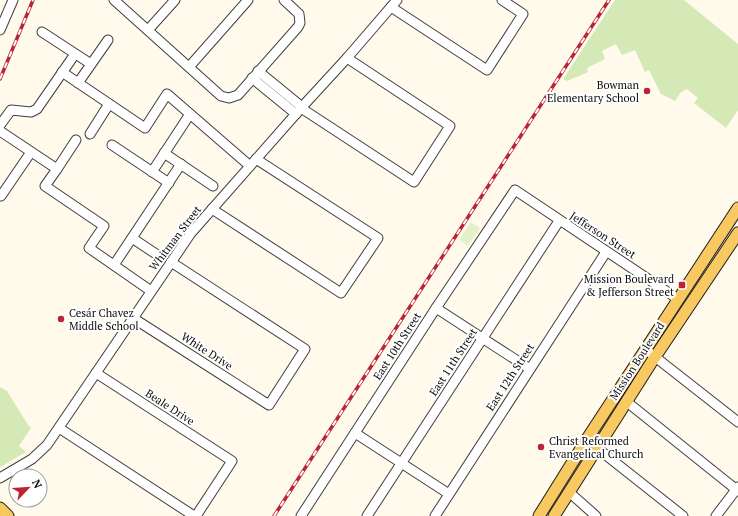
<svg xmlns="http://www.w3.org/2000/svg" width="738" height="516" viewBox="0 0 738 516" font-family="'PT Serif',serif">
  <style>
    .green { fill: #d4e9b5 }
    .pitch { fill: #e5f0c7 }
    .lines { fill: none; stroke-linecap: round; stroke-linejoin: round }
    .minor-casing { stroke: #3f3f3f; stroke-width: 11 }
    .major-casing { stroke: #1d1d1d; stroke-width: 13 }
    .minor { stroke: #fff; stroke-width: 9 }
    .major { stroke: #f9c961; stroke-width: 11 }
    .rail-casing { stroke: #bc2436; stroke-width: 3.5 }
    .rail { stroke: #fff; stroke-width: 2; stroke-dasharray: 6; stroke-linecap: butt }
    .poi-dot { fill: #bc2436; stroke: #fff; stroke-width: 1.5 }
    .labels { text-anchor: middle; stroke-width: 4; stroke-linejoin: round; paint-order: stroke }
    .poi-label { font-size: 11px; fill: #0c0c0c; stroke: #fff; text-anchor: end }
    .street-label { font-size: 11px; fill: #0c0c0c; stroke: #fff }
  </style>
  <rect width="100%" height="100%" fill="#fffaeb"/>
  <g class="green">
    <path d="M615 0H684L738 44V110L726 128 694 103 698 98 687 89 681 92 675 101 661 94 649 70 645 72 635 50 622 55 616 44 602 51 605 59 587 68 588 72 567 81 563 79Z"/>
    <path d="M0 387 7 391 28 425 31 428 19 446 26 452 0 467Z"/>
  </g>
  <path class="pitch" d="M471 222 480 228 468 246 459 240Z"/>
  <g class="lines">
    <g class="minor-casing">
      <g id="minor">
        <path d="M114 0 221 96 229 98 238 95 298 27 300 23 299 14 284 0"/>
        <path d="M391 7 487 70 523 14 502 0"/>
        <path d="M0 30 13 0"/>
        <path d="M148 30 175 0"/>
        <path d="M42 32 91 64"/>
        <path d="M189 67 248 0"/>
        <path d="M258 71 302 107"/>
        <path d="M62 72 145 128 167 94 250 166"/>
        <path d="M252 78 296 114"/>
        <path d="M78 83 108 40"/>
        <path d="M301 108 414 182 450 126 347 58"/>
        <path d="M0 125 11 110 31 112 37 109 75 54"/>
        <path d="M0 131 57 169 45 186 104 226 89 248 151 291"/>
        <path d="M90 134 109 104"/>
        <path d="M112 145 169 183"/>
        <path d="M164 153 213 186"/>
        <path d="M57 169 76 140"/>
        <path d="M152 172 190 114"/>
        <path d="M1 196 31 152"/>
        <path d="M212 209 341 293 378 238 256 159"/>
        <path d="M132 238 159 256"/>
        <path d="M114 265 181 164"/>
        <path d="M436 308 530 369"/>
        <path d="M133 318 269 405 305 349 171 262"/>
        <path d="M645 349 738 422"/>
        <path d="M96 373 232 461 196 516"/>
        <path d="M627 402 738 491"/>
        <path d="M59 428 194 516"/>
        <path d="M355 433 449 494"/>
        <path d="M597 448 683 516"/>
        <path d="M0 478 32 459 47 445 191 233 302 107 347 58 397 0"/>
        <path d="M569 492 596 516"/>
        <path d="M301 516 436 308 515 190 678 299"/>
        <path d="M367 516 559 221"/>
        <path d="M435 516 606 252"/>
        <path d="M716 516 738 487"/>
      </g>
    </g>
    <g class="major-casing">
      <g id="major">
        <path d="M0 508 8 516"/>
        <path d="M539 516 587 439 738 208"/>
        <path d="M554 516 651 363 738 233"/>
      </g>
    </g>
    <use href="#minor" class="minor"/>
    <use href="#major" class="major"/>
    <g class="rail-casing">
      <g id="rail">
        <path d="M0 79 33 0"/>
        <path d="M274 516 609 0"/>
      </g>
    </g>
    <use href="#rail" class="rail"/>
  </g>
  <g class="poi-dot">
    <circle cx="647" cy="91" r="4"/>
    <rect x="678" y="281" width="8" height="8" rx="2"/>
    <circle cx="61" cy="319" r="4"/>
    <circle cx="541" cy="447" r="4"/>
  </g>
  <g class="labels">
    <g class="poi-label">
      <text x="639" y="89">Bowman<tspan x="639" dy="13">Elementary School</tspan></text>
      <text x="674" y="283">Mission Boulevard<tspan x="674" dy="13">&amp; Jefferson Street</tspan></text>
      <text x="69" y="317" text-anchor="start">Cesár Chavez<tspan x="69" dy="13">Middle School</tspan></text>
      <text x="549" y="445" text-anchor="start">Christ Reformed<tspan x="549" dy="13">Evangelical Church</tspan></text>
    </g>
    <g class="street-label">
      <text transform="translate(603 235) rotate(33)" y="4">Jefferson Street</text>
      <text transform="translate(175 238) rotate(-53)" y="4">Whitman Street</text>
      <text transform="translate(397 346) rotate(-57)" y="4">East 10th Street</text>
      <text transform="translate(207 351) rotate(33)" y="4">White Drive</text>
      <text transform="translate(637 361) rotate(-57)" y="4">Mission Boulevard</text>
      <text transform="translate(453 362) rotate(-57)" y="4">East 11th Street</text>
      <text transform="translate(510 377) rotate(-57)" y="4">East 12th Street</text>
      <text transform="translate(170 407) rotate(33)" y="4">Beale Drive</text>
    </g>
  </g>
  <g transform="translate(28 488) rotate(65)"><circle r="19" fill="#ffffff" stroke="#9e9e9e"/>
  <path d="M0-3L7 15L0 10L-7 15Z" fill="#bc2436"/>
  <text y="-6" font-size="11" font-weight="bold" text-anchor="middle" fill="#0c0c0c">N</text>
  </g>
</svg>
